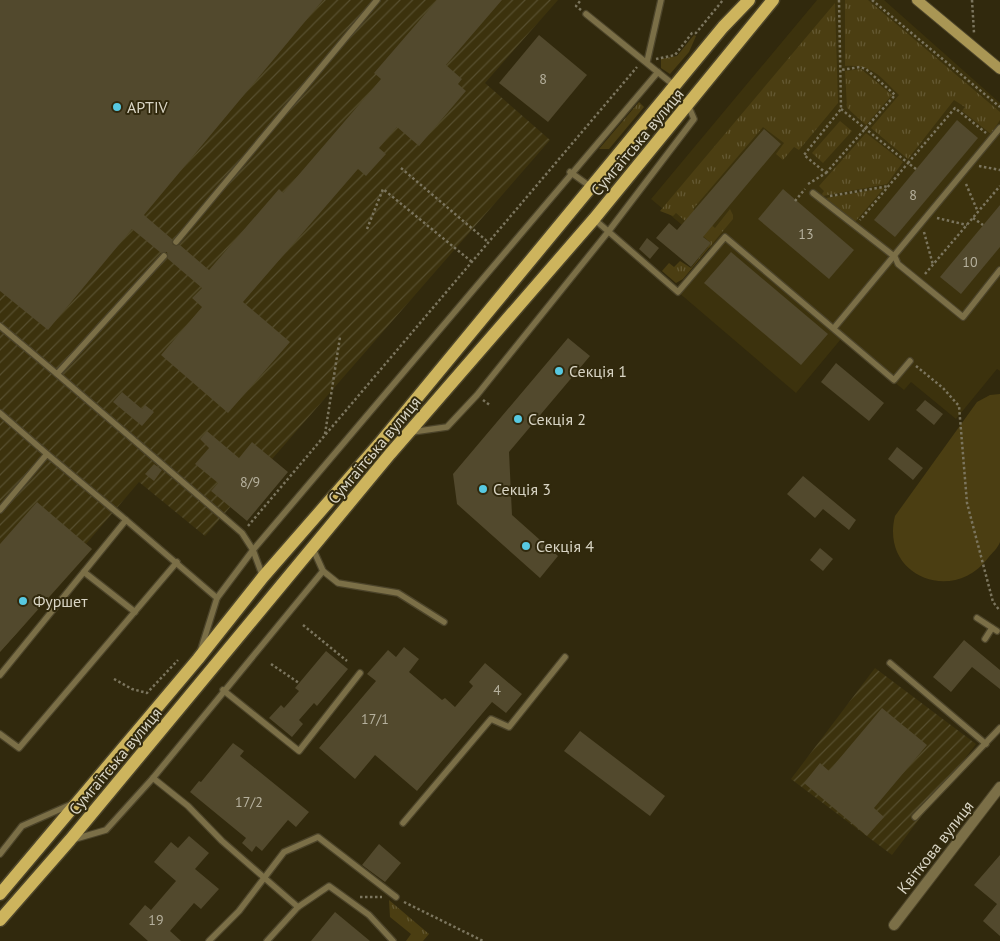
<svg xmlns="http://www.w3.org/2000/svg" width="1000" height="941" viewBox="0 0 1000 941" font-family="'PT Sans',sans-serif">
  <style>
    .built { fill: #3c320d }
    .industrial { fill: url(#industrial-furrows) }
    .grass { fill: url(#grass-tufts) }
    .garden { fill: #4b3e12 }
    .building { fill: #52492d }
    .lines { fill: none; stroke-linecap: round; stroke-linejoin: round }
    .lane-casing { stroke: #4c442a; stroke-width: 8 }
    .street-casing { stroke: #4c442a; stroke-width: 12 }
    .secondary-casing { stroke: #4c442a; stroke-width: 12 }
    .primary-casing { stroke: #4c442a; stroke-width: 15 }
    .path { stroke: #7b755e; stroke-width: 2.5; stroke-dasharray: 2.5 2.5; stroke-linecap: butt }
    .lane { stroke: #7b6f47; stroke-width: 5.5 }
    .street { stroke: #7b6f47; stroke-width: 10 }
    .secondary { stroke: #a99654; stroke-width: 10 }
    .primary { stroke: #cdb45d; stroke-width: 12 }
    .poi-dot { fill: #57c9e2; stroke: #31290d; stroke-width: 2 }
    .labels { text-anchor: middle; stroke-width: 4; stroke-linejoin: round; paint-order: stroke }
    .number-label { font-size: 14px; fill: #b6b19e }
    .poi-label { font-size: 16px; fill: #d8d4c4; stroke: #31290d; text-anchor: start }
    .street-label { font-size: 16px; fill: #d8d4c4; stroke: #31290d }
  </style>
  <defs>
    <pattern id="industrial-furrows" width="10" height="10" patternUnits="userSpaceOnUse" patternTransform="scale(1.25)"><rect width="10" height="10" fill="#3c320d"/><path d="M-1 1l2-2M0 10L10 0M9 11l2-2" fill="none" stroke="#574f2f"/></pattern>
    <pattern id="grass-tufts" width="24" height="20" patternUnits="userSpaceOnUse" patternTransform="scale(1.25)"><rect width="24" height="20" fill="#4b3e12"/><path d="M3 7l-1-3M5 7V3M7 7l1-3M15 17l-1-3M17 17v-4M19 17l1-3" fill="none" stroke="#645933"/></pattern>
  </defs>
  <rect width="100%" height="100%" fill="#31290d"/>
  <path class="built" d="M817 0H884L1000 103V371L997 369 956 419 911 382 904 390 841 339 796 393 678 292 713 251 651 199Z"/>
  <g class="industrial">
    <path d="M0 0H558L485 83 550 140 205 536 139 482 86 544 92 549 0 652Z"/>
    <path d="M875 668 976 744 892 855 791 779Z"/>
  </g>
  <g class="grass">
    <path d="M845 0H868L1000 112V120L991 134 962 111 965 107 954 100 908 159 871 128 899 95C880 77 873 64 845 66Z"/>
    <path d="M835 3 838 103 799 150 794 147 783 160 776 154 784 143 763 127 693 209 715 228 730 209 733 215V219L683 279 676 283 662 271 669 263 674 267 680 261 691 268 711 243 676 213 673 216 660 211Z"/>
    <path d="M694 35 696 36 689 52 670 74 661 68V59L677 56Z"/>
    <path d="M861 69 892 95 866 125 847 108 845 71Z"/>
    <path d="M639 102 644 107 609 149H599Z"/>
    <path d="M840 121 852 131 823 163 812 153Z"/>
    <path d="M866 133 903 162 887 184 823 196 822 194 824 191 819 186Z"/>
    <path d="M884 188 855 222 826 198Z"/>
    <path d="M389 900 429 934 423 941H406L411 934 390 917Z"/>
  </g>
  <path class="garden" d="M1000 394C1000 432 1000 470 1000 508 1000 518 1000 533 1000 542 998 548 992 553 988 558 953 605 880 576 895 516L977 402 990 395Z"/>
  <g class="building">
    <path d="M0 0H323L144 215 172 239 173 245H180L209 270 279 189 283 193 381 79 374 73 437 0H502L446 65 462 79 458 84 466 91 419 146 397 127 379 148 386 154 366 176 358 169 243 302 290 342 228 413 161 355 202 307 192 298 202 288 168 259 167 252 161 253 132 229 48 330 0 291Z"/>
    <path d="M539 35 587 75 548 122 499 83Z"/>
    <path d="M957 120 978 138 895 237 874 220Z"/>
    <path d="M764 129 781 144 703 237 711 243 691 267 656 238 669 223 677 230Z"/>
    <path d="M783 189 854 250 829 279 758 219Z"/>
    <path d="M1000 205V247L961 294 940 277Z"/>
    <path d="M647 238 659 248 650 259 639 249Z"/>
    <path d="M731 252 828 334 801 365 704 283Z"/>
    <path d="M568 338 590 356 509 452 512 515 558 556 540 578 457 504 453 474Z"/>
    <path d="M836 363 884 403 869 421 821 382Z"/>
    <path d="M122 392 142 409 145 405 154 412 142 426 113 402Z"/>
    <path d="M925 400 943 414 934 425 916 410Z"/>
    <path d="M207 431 239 458 252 442 288 472 247 521 211 491 218 483 195 464 209 448 200 439Z"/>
    <path d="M897 447 923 468 913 480 888 459Z"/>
    <path d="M154 464 162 470 154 481 145 474Z"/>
    <path d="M803 476 856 520 849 530 823 509 815 518 787 494Z"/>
    <path d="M37 502 92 549 0 652V544Z"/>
    <path d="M820 548 833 559 823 571 810 560Z"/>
    <path d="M964 640 1000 670V689L972 667 951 692 933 677Z"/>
    <path d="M404 647 419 659 409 672 442 700 445 698 455 707 473 686 469 682 485 663 522 694 506 713 492 702 417 791 375 755 355 779 319 748 376 681 367 674 388 650 396 657Z"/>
    <path d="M326 651 348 669 317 706 314 703 299 720 303 724 292 737 269 718 281 705 284 708 299 691 295 688Z"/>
    <path d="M882 708 927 745 874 808 884 817 867 836 804 783 820 763 829 771Z"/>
    <path d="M580 731 665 796 650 816 564 751Z"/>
    <path d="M233 743 244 751 240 756 309 812 296 827 288 820 262 851 256 846 252 852 242 843 246 838 190 792 199 781 201 782Z"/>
    <path d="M189 836 209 853 195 869 219 889 201 909 194 903 170 931 181 941H148L129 924 145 905 151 910 176 881 154 862 171 842 178 848Z"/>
    <path d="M379 844 401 863 385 882 362 865Z"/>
    <path d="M1000 855V936L983 921 997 904 974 885Z"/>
    <path d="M335 912 370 941H311Z"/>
  </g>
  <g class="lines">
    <g class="lane-casing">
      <g id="lane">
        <path d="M586 14 675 86"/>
        <path d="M647 62 661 0"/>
        <path d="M570 172 591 187"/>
        <path d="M813 193 895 257 898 264 963 317 1000 270"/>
        <path d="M594 219 678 292 725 237 894 380 910 361"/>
        <path d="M176 242 377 0"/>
        <path d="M0 326 57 374 164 256"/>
        <path d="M834 328 1000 128"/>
        <path d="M57 374 242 533 253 550 263 577"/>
        <path d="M0 413 47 454"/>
        <path d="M412 432 447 427 477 395 608 232 694 119 688 105"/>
        <path d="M0 510 47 454 126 520"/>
        <path d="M313 549 323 571 338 583 398 593 444 622"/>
        <path d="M84 572 135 612"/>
        <path d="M977 618 997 631"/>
        <path d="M985 639 992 628"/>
        <path d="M201 649 217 598 253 550 658 72"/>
        <path d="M890 663 986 744"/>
        <path d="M0 675 126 520 217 598"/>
        <path d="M223 690 299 751 360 673"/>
        <path d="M0 734 19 748 177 562"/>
        <path d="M153 778 188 806 222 841 298 907 267 941"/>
        <path d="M915 817 1000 728"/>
        <path d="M403 823 491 719 509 727 565 657"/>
        <path d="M75 839 106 830 153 778 323 571"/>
        <path d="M0 854 22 826 72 804"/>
        <path d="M298 907 329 886 369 915 393 941"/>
        <path d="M209 941 239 911 284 852 318 837 396 897"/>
      </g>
    </g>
    <g class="street-casing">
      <path id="street" d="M894 925 1000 787"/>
    </g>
    <g class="secondary-casing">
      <path id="secondary" d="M917 0 1000 69"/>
    </g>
    <g class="primary-casing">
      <g id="primary">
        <path d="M0 894 198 659 263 577 379 444 723 27 749 0"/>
        <path d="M0 920 70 840 390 454 594 219 773 0"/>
      </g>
    </g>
    <g class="path">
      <path d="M872 0 1000 107"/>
      <path d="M972 0 974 33"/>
      <path d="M581 10 576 6 581 0"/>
      <path d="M656 59 675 55 692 33H696L723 0"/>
      <path d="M841 109 908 163 860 220"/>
      <path d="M979 166 1000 170"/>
      <path d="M401 168 488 242"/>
      <path d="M916 169 908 163 955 108 986 133"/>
      <path d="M826 173 895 95 866 69 860 67 841 70"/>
      <path d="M808 184 826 173 804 155 841 109 839 0"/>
      <path d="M966 184 978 212"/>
      <path d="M830 196 889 186"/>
      <path d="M795 201 805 189"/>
      <path d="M937 218 967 225"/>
      <path d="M973 218 983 225"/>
      <path d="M367 229 383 189 472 262"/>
      <path d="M924 232 933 265"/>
      <path d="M925 274 1000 186"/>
      <path d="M916 366 943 388 959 406 967 503 993 602 1000 611"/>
      <path d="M483 400 491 406"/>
      <path d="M325 434 340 337"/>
      <path d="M248 526 637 67"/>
      <path d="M303 625 347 661"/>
      <path d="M271 664 299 683"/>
      <path d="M114 679 132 689 147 693 178 660"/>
      <path d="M360 897H382"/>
      <path d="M404 902 483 941"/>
    </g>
    <use href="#lane" class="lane"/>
    <use href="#street" class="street"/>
    <use href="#secondary" class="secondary"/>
    <use href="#primary" class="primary"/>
  </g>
  <g class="poi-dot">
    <circle cx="117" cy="107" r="5"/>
    <circle cx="559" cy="371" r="5"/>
    <circle cx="518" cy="419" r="5"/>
    <circle cx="483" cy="489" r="5"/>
    <circle cx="526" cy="546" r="5"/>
    <circle cx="23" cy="601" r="5"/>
  </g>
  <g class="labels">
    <g class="number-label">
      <text x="543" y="84">8</text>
      <text x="913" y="200">8</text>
      <text x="806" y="239">13</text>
      <text x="970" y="267">10</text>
      <text x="250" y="487">8/9</text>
      <text x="497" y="695">4</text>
      <text x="375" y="724">17/1</text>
      <text x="249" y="807">17/2</text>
      <text x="156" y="925">19</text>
    </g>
    <g class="poi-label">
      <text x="127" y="113">APTIV</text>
      <text x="569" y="377">Секція 1</text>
      <text x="528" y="425">Секція 2</text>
      <text x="493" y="495">Секція 3</text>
      <text x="536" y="552">Секція 4</text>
      <text x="33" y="607">Фуршет</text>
    </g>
    <g class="street-label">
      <text transform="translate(637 142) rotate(-50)" y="6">Сумгаїтська вулиця</text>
      <text transform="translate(374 450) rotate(-50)" y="6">Сумгаїтська вулиця</text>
      <text transform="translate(115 761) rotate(-50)" y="6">Сумгаїтська вулиця</text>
      <text transform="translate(935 847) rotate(-52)" y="6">Квіткова вулиця</text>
    </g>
  </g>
</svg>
